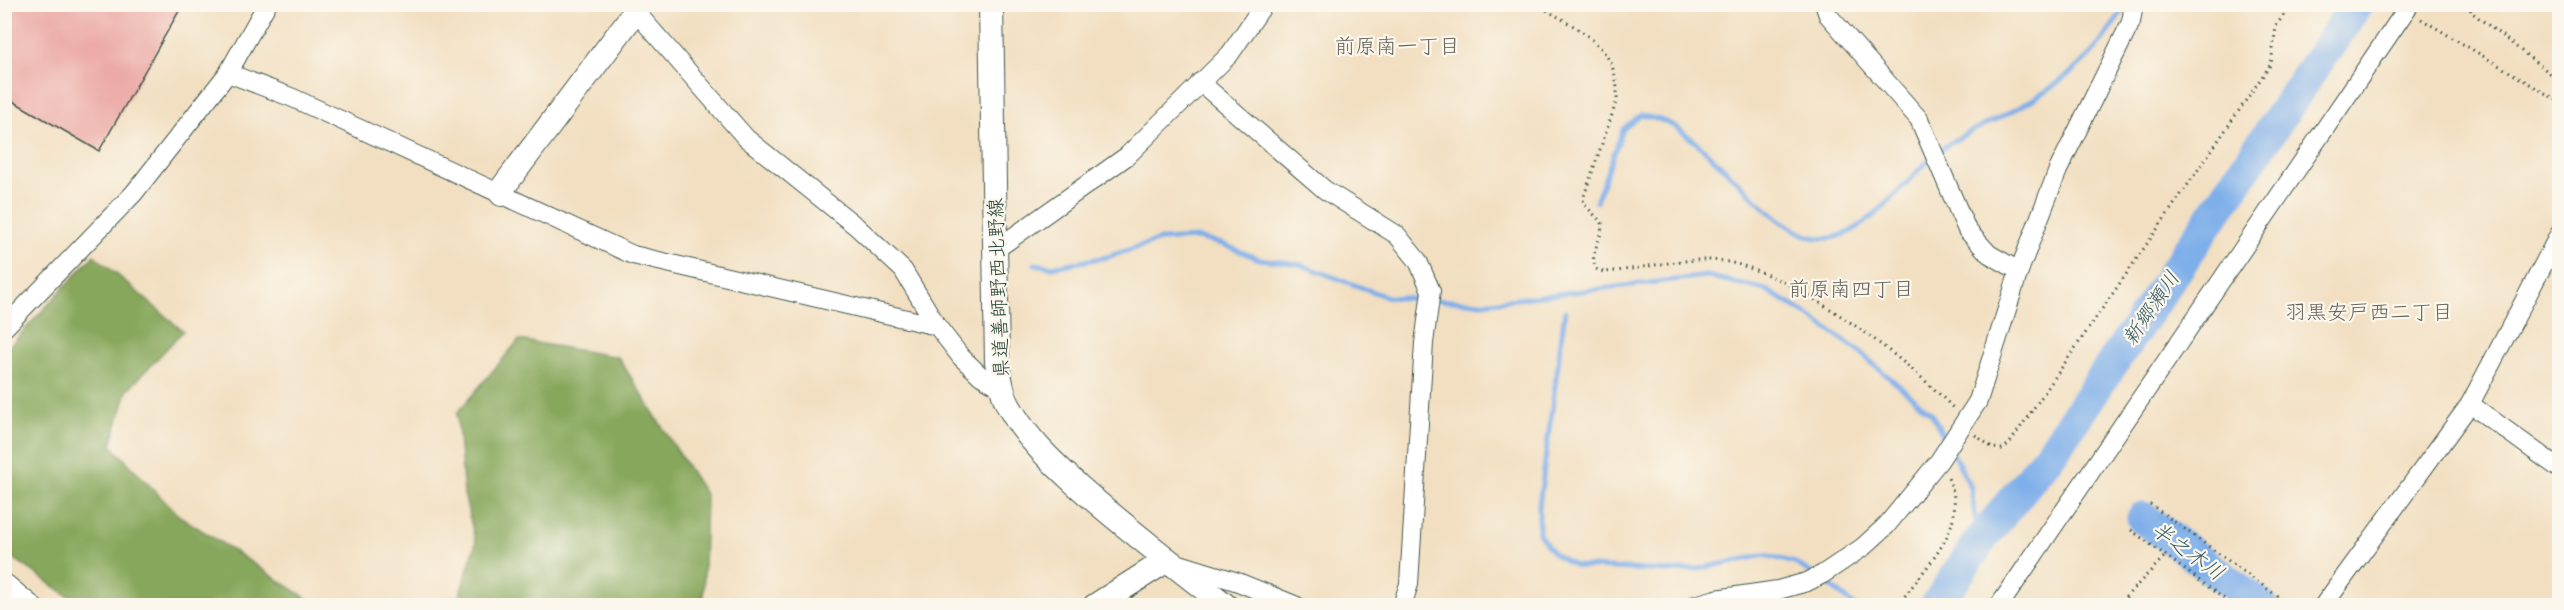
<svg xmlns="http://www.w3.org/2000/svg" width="2564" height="610" viewBox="0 0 2564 610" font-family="'Comic Neue','Klee One',sans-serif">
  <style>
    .forest { fill: #87a75b; stroke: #537248; stroke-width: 1.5 }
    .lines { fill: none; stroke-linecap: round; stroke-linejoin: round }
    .stream { stroke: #7eafea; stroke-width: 5 }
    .river { stroke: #7eafea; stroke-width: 33 }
    .building { fill: #eca9a5 }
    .minor-casing { stroke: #3f5549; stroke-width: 20 }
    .major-casing { stroke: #3f5549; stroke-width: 26 }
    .path { stroke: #3f5549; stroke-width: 3; stroke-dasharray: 1.5 4.5; stroke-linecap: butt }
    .minor { stroke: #fff; stroke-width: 18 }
    .major { stroke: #fff; stroke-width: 24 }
    .labels { text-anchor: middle; stroke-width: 4.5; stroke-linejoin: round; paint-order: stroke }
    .street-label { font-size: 20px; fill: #1f3d34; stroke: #fbf7ec }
    .neighbourhood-label { font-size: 21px; fill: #67635c; stroke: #fbf7ec }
    .water-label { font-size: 21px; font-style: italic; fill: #375a62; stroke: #fbf7ec }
  </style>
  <rect width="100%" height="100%" fill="#fbf7ec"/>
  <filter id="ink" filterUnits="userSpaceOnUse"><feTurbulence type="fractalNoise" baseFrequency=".0167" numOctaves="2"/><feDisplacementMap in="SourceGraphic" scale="12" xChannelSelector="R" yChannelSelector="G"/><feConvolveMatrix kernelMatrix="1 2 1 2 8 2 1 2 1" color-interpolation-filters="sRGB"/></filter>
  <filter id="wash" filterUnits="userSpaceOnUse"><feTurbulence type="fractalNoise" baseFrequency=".008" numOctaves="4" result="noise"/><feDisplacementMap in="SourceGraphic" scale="24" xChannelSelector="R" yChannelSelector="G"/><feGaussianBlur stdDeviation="1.35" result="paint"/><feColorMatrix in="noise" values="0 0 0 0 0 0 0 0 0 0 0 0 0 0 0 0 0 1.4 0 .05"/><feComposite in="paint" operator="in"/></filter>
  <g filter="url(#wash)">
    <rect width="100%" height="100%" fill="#f2dfc1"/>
    <g class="forest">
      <path d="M94 255 183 331 127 391 111 445 178 515 317 605H81L5 552V351Z"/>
      <path d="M519 340 618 357 706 496 703 605 463 606 458 600 476 543 464 494 457 413Z"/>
    </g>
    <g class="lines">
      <g class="stream">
        <path d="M1596 202 1623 129 1641 115C1650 118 1660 119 1668 123 1714 146 1771 232 1818 238 1865 245 1908 173 1943 148 1961 135 1983 126 2003 116 2042 96 2084 69 2108 32 2114 23 2122 14 2124 4"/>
        <path d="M1035 264 1052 267 1107 257 1160 240 1197 238 1222 244 1259 259 1299 264 1387 297 1482 303 1707 276 1766 290 1805 313 1856 349 1932 414 1947 443"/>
        <path d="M1565 311 1539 506V534L1554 554 1575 566 1667 571 1697 569 1765 555 1795 563 1813 574"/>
        <path d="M1952 451 1971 488 1979 542"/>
        <path d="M1821 578 1855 606"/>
      </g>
      <g class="river">
        <path d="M2143 518 2262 606"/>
        <path d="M1936 606 1979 542 2052 452 2357 4"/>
      </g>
    </g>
    <g id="blocks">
      <path class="building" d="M4 4H183L99 151 4 96Z"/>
    </g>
  </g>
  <g filter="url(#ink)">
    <use href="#blocks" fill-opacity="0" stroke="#3f5549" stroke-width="1.5"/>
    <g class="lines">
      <g class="minor-casing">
        <g id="minor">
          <path d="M629 4 746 138 857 227 903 270 937 326 961 357 981 376 1002 388"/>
          <path d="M1824 4 1828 15 1919 119 1967 230 1989 254 2019 271"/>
          <path d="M228 73 293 98 633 255 937 326"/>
          <path d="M1200 82 1325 190 1397 235 1418 261 1431 291 1424 343 1409 584 1402 606"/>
          <path d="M995 250 1127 156 1230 54 1264 4"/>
          <path d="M4 328 134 193 228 73 267 4"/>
          <path d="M2470 404 2560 469"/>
          <path d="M1180 564 1238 582 1297 606"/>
          <path d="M4 582 33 606"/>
          <path d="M1692 606 1716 599 1778 590 1807 582 1823 574 1863 547 1886 526 1939 461 1978 401 2019 271 2058 170 2131 22 2134 4"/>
          <path d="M1999 606 2410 4"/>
          <path d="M2323 606 2470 404 2560 233"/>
        </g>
      </g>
      <g class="major-casing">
        <g id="major">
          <path d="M991 4 997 362C1000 378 1002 396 1011 410 1028 440 1052 462 1077 485 1125 528 1176 566 1226 606"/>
          <path d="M502 194 504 186 641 4"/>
          <path d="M1095 606 1167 560"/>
        </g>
      </g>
      <g class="path">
        <path d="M1536 4C1577 29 1620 44 1617 100L1583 199 1584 204 1602 223C1603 239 1588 254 1596 269L1603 272C1643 270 1682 256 1721 261 1789 269 1908 359 1954 409"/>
        <path d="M2371 4 2385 13"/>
        <path d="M2473 4 2470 11 2560 81"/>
        <path d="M2421 19 2560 102"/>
        <path d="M1975 435 1993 448 2002 449 2009 444 2271 64 2276 26 2291 4"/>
        <path d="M2150 504 2291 606"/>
        <path d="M2131 530 2234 606"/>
        <path d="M1898 606C1923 567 1972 529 1948 478"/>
        <path d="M2117 606 2166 555"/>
      </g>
      <use href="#minor" class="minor"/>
      <use href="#major" class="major"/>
    </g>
  </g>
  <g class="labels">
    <g class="street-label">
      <text transform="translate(998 288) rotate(-92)" y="7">県道善師野西北野線</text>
    </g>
    <g class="neighbourhood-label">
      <text x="1397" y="53">前原南一丁目</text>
      <text x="1851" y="296">前原南四丁目</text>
      <text x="2369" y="319">羽黒安戸西二丁目</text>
    </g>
    <g class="water-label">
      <text transform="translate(2151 308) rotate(-56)" y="7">新郷瀬川</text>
      <text transform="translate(2188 551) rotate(36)" y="7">半之木川</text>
    </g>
  </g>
  <rect width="2564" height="610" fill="none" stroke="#fbf7ec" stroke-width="24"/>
</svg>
